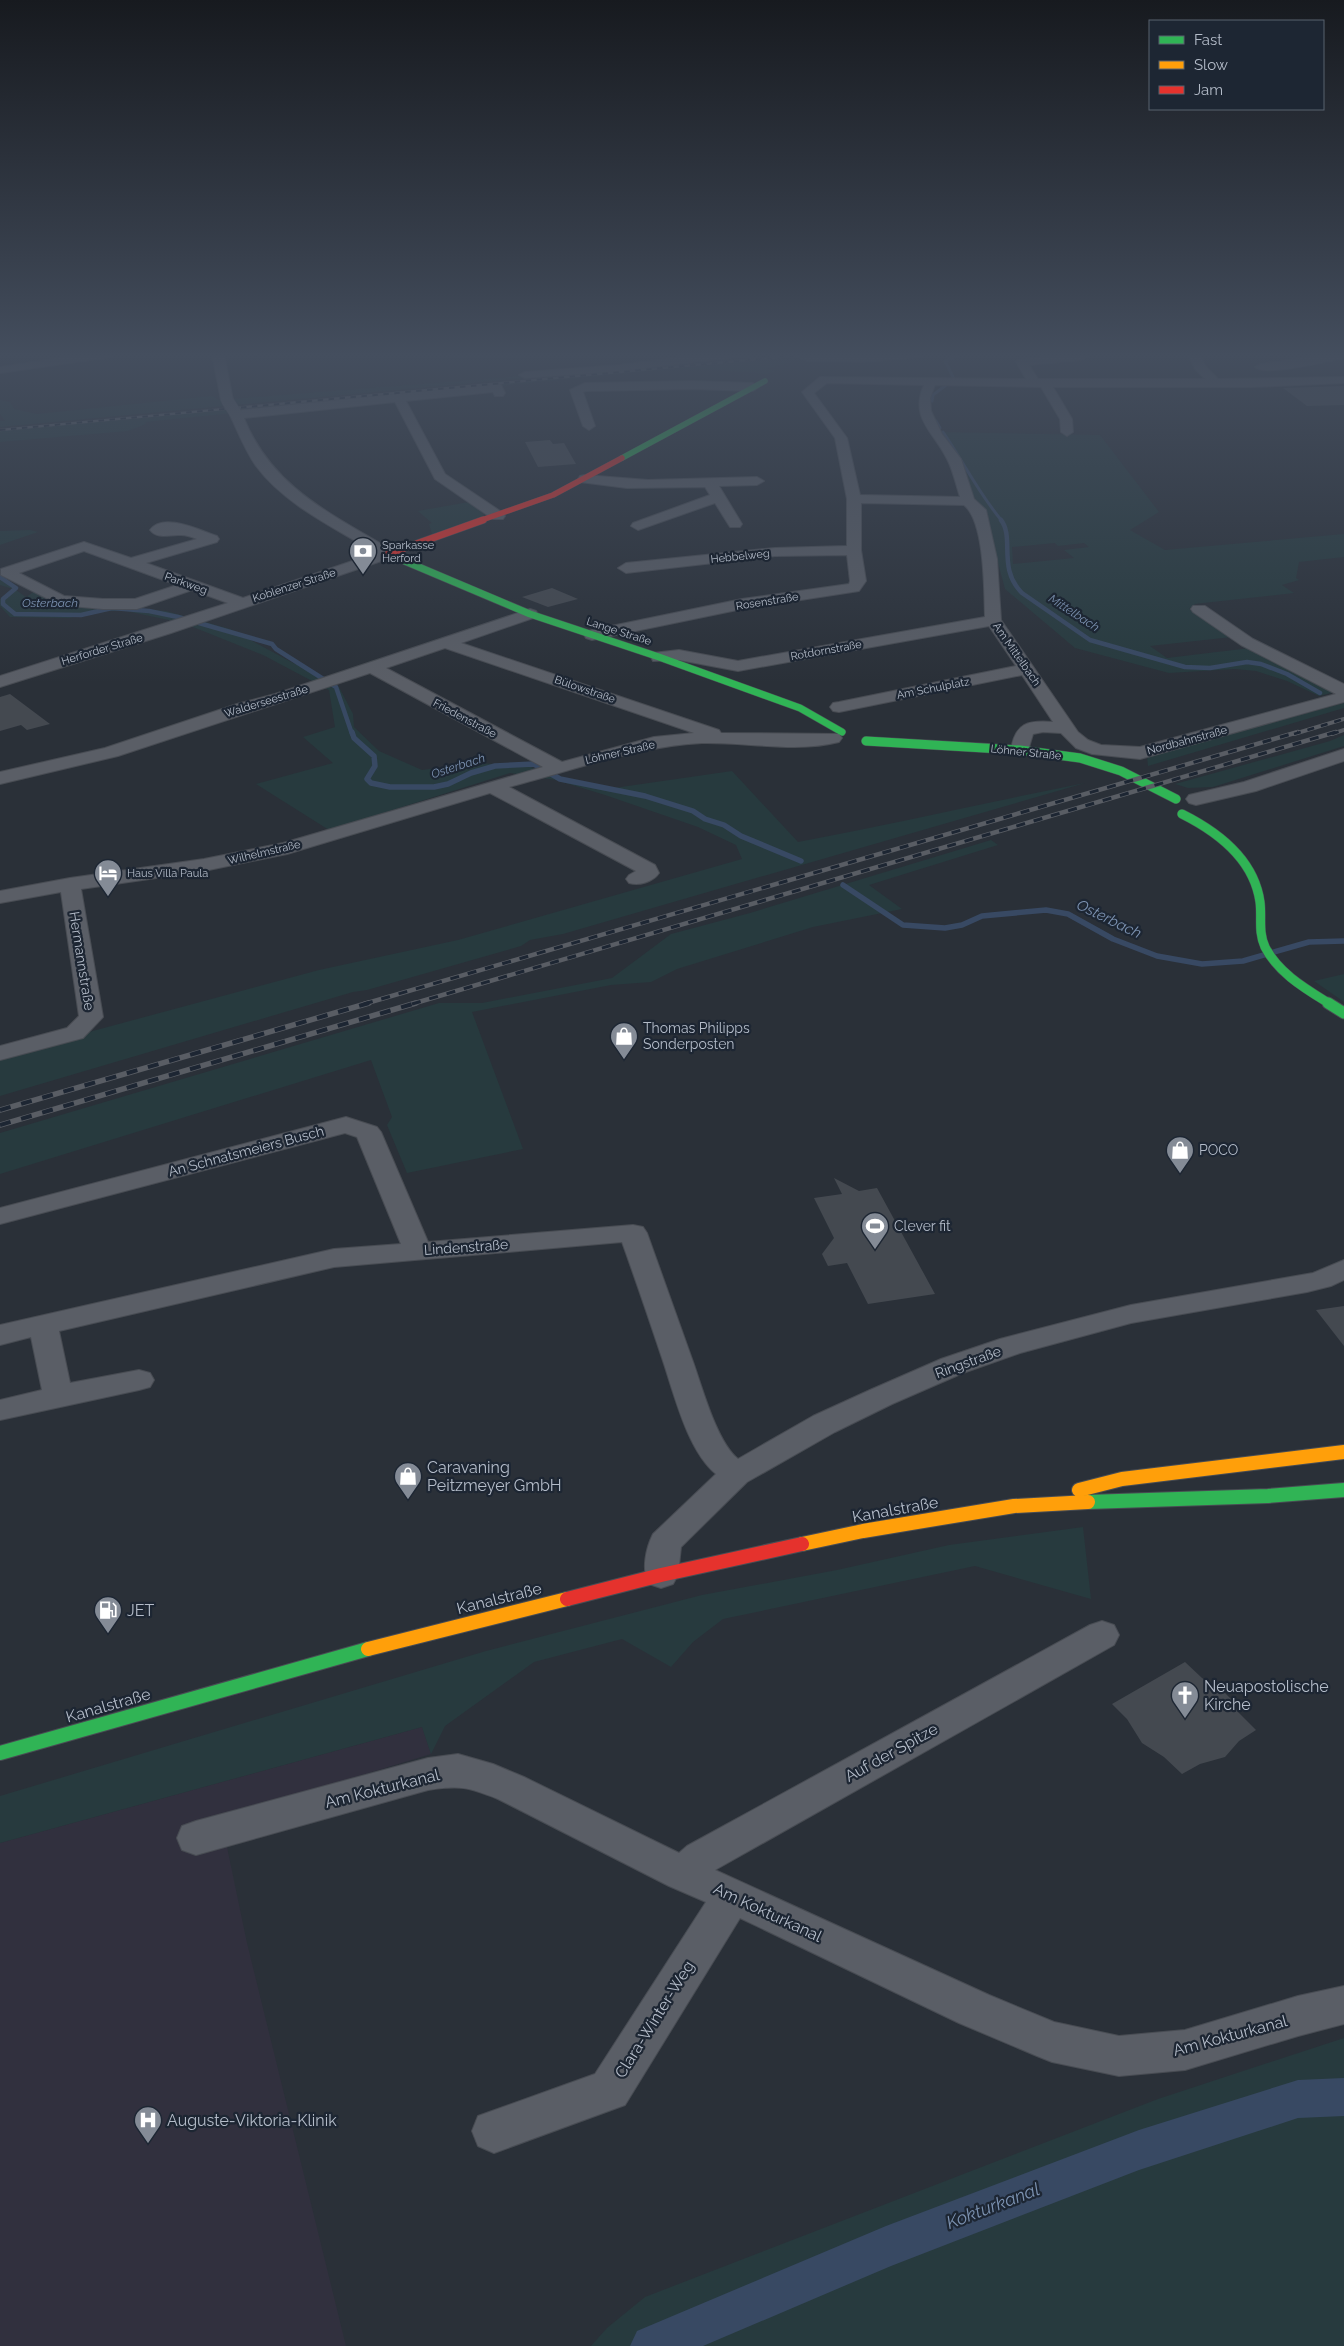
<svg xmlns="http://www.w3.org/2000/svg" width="1344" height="2346" viewBox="0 0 1344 2346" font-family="Raleway,sans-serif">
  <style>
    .medical { fill: #31303e }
    .green { fill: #273a3e; fill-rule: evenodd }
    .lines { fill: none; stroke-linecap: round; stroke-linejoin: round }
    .stream-far2 { stroke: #384963; stroke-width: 3 }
    .stream-far1 { stroke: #384963; stroke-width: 4.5 }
    .stream { stroke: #384963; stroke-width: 5.5 }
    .canal { fill: #384963; fill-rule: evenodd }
    .building { fill: #444950 }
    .street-casing { stroke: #484c53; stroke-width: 2 }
    .fast-far4-casing { stroke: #484c53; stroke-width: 6 }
    .fast-far3-casing { stroke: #484c53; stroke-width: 8 }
    .fast-far2-casing { stroke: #484c53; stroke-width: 10 }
    .fast-far1-casing { stroke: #484c53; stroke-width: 13 }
    .fast-casing { stroke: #484c53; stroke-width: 16 }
    .slow-casing { stroke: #484c53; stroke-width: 16 }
    .jam-far2-casing { stroke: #484c53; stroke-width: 6 }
    .jam-far1-casing { stroke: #484c53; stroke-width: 8 }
    .jam-casing { stroke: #484c53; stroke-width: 16 }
    .street { fill: #5a5e66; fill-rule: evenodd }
    .fast-far4 { stroke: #30b455; stroke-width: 5.5 }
    .fast-far3 { stroke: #30b455; stroke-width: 7 }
    .fast-far2 { stroke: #30b455; stroke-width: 9 }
    .fast-far1 { stroke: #30b455; stroke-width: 11 }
    .fast { stroke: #30b455; stroke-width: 14 }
    .slow { stroke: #ff9f0a; stroke-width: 14 }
    .jam-far2 { stroke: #e5322d; stroke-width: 5.5 }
    .jam-far1 { stroke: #e5322d; stroke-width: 7 }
    .jam { stroke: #e5322d; stroke-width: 14 }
    .rail-far3-casing { stroke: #595d64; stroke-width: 2.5 }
    .rail-far2-casing { stroke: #595d64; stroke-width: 4 }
    .rail-far1-casing { stroke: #595d64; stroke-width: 4.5 }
    .rail-casing { stroke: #595d64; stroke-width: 5.5 }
    .rail-far3 { stroke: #1d2633; stroke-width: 2; stroke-dasharray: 5.5; stroke-linecap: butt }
    .rail-far2 { stroke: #1d2633; stroke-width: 2.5; stroke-dasharray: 7; stroke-linecap: butt }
    .rail-far1 { stroke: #1d2633; stroke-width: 3; stroke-dasharray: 9; stroke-linecap: butt }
    .rail { stroke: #1d2633; stroke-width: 4; stroke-dasharray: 11; stroke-linecap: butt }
    .street-bridge-casing { stroke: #484c53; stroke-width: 13; stroke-linecap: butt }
    .street-bridge { stroke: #5a5e66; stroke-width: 12 }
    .labels { text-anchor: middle; stroke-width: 4.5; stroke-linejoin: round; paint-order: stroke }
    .far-poi-label { font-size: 11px; fill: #b4bcc9; stroke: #1d2633; text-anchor: start }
    .far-street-label { font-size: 11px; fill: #b4bcc9; stroke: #1d2633 }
    .far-water-label { font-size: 12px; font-style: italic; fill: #7c92b1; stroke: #1d2633 }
    .street-label { font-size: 14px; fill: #b4bcc9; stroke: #1d2633 }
    .poi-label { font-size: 14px; fill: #b4bcc9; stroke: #1d2633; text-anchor: start }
    .water-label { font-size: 15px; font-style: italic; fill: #7c92b1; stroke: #1d2633 }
    .near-poi-label { font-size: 16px; fill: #b4bcc9; stroke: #1d2633; text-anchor: start }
    .near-street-label { font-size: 16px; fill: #b4bcc9; stroke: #1d2633 }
    .near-water-label { font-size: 18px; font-style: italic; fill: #7c92b1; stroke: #1d2633 }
  </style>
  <rect width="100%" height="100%" fill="#2a3038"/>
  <path class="medical" d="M422 1727 431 1754 221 1818 247 1943 346 2346H0V1843Z"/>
  <g class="green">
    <path d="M446 354H525L526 358 452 357Z"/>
    <path d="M743 354H782L0 427V421H5L0 414V400L10 402 14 409 37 414 212 396 219 400 522 376Z"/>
    <path d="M799 357 788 363 766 369 774 371 768 374 703 369 649 371 145 422 146 424 128 431 0 442V431Z"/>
    <path d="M936 432 1100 435 1159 512 1130 530 1165 550 1344 534V557L1299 562 1296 578 1299 580 1282 585 1294 593 1194 604 1197 607 1189 608 1232 637 1150 646 1167 658 1250 648 1335 692 1319 696 1287 681 1256 671 1235 669 1169 673 1075 648 1005 589 984 510 976 501 956 459ZM1055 543 1058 546 1084 543 1089 547 1064 550 1074 558 1013 564 1012 547Z"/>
    <path d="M469 502 485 515 432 534 429 524 432 523 418 511Z"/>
    <path d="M30 530 38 532 0 545V531Z"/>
    <path d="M0 579 26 597 35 591 96 605 166 611 230 629 293 663 306 666 315 674 339 687 353 714 354 727 379 751 422 770 477 763 529 766 545 774 607 789 732 771 798 842C894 824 989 802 1085 783L563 934 530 940 521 946 367 990 353 992 0 1096V1056L319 970 458 940 742 859 736 845 698 827 605 795 556 780 510 773 329 830 256 784 333 763 303 737 335 727 329 690 263 655 183 623 126 611H100L69 618 10 617 0 606V599L13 589 0 585Z"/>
    <path d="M1344 703V708L1148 766 1147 756Z"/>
    <path d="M1344 735V746L1213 787 1188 788 1175 784 1330 741Z"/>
    <path d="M991 840 998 845 869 885 902 909 813 927 677 969 651 982 611 985 472 1012 523 1149 407 1173 387 1125 392 1117 371 1060 0 1174V1133L439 1003H482L612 978 671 934 750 913Z"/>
    <path d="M1344 974V1002L1314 981Z"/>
    <path d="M1083 1527 1091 1599 975 1566 723 1619 693 1642 671 1667 622 1639 534 1662 445 1726 431 1754 422 1727 0 1843V1796L486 1651 702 1595 837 1570 949 1545Z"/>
    <path d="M1344 2038V2346H591L607 2328 645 2297 1158 2099Z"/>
  </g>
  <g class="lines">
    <g class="stream-far2">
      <path d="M932 401 933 395 954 379 945 361 962 354"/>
      <path d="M936 421 940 428"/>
      <path d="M943 432C963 461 979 494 1002 521"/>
    </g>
    <g class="stream-far1">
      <path d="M1001 520C1015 538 997 568 1022 593L1090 640 1185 667 1210 668 1247 662 1261 664 1287 674 1320 693"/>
      <path d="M0 577 16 588 3 599V604L15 614 81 615 112 608 149 611 178 617 272 644 276 649 336 687 352 734"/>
    </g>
    <g class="stream">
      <path d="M352 732 354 738 374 756 375 766 367 779 371 783 390 787H434L448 784 471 773 495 766 534 764 560 779 645 796 693 811 705 819 724 825 741 836 801 861"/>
      <path d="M843 885 903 925 945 928 962 925 982 916 1046 910 1068 914 1113 939 1157 956 1202 964 1243 961 1309 942 1344 941"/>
    </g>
    <path class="canal" d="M1344 2078V2116L1298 2118 1139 2170 891 2266 703 2346H630L637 2331 886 2226 1139 2130 1298 2080Z"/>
  </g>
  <g class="building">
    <path d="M1344 386V405L1307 406 1283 388Z"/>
    <path d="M550 440 553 444 564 443 576 464 538 467 525 442Z"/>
    <path d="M552 588 578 599 548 607 522 597Z"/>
    <path d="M10 694 50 724 27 730 21 725 0 731V697Z"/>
    <path d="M834 1178 859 1191 877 1188 935 1294 868 1304 847 1263 828 1266 822 1254 834 1238 814 1198 842 1194Z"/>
    <path d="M1344 1306V1346L1316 1310Z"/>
    <path d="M1185 1662 1202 1678 1221 1689 1231 1699 1238 1712 1256 1730 1239 1741 1225 1757 1200 1764 1182 1774 1164 1757 1142 1743 1127 1719 1112 1704Z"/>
  </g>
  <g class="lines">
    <g class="street-casing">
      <g id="street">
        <path d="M86 354H116L111 357 0 373V367Z"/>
        <path d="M212 354H224L233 400 231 403H223L221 400Z"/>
        <path d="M706 354H742L737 357 619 371 525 378 519 375 525 372 619 365Z"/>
        <path d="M878 354H926L921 357 862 362 807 361 801 358 807 355Z"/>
        <path d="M1073 354H1082L1086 357 1080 360 1029 365 1038 379H1205L1195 369 1188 354H1199L1206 367 1218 379 1344 377V383L1252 387H1053L1072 419 1073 432 1067 436 1061 432 1060 419 1041 387 935 385 930 398 931 411 942 434 961 459 974 499 986 510 997 559 1001 620 1078 732 1088 740 1101 745 1140 747 1336 694 1241 645 1193 612 1191 609 1193 606H1205L1253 639 1344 684V702L1140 759 1092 754 1076 748 1061 733 1043 732 1033 734 1027 754H1013L1011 750C1015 723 1028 720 1053 722L1022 675 839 712 833 711 830 707 833 703 839 702 1016 666 989 626 738 671 679 660 653 661 651 657 653 653 679 650 738 661 985 617C984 590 985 522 964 505L861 503V550L866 581 859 591 742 609 592 640 586 638 584 635 586 632 592 630 742 599 849 584 850 581 847 555 775 556 626 573 618 568 626 563 775 548 847 546V499L835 438 802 392 820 377 1026 379 1016 362 1018 360ZM827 383 924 385C909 418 934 432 947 459 953 470 956 485 960 497L860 495 847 438 814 393Z"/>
        <path d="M1329 354H1344V358C1329 361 1265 377 1255 367L1261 364Z"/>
        <path d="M693 381 753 383 759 387 753 391 693 389 586 391 583 392 595 426 589 430 583 426 570 390 585 383Z"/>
        <path d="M497 384 501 385 505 393 503 396H495L493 392 406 401 445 474 503 513 505 516 503 519H493L435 479 395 402 244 418C272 488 332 514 393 551L395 554 393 557 171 633 0 687V676L228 603 192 590 137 609H103L60 605 1 575V569L84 542 131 558 197 539C192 537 186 535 181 535 170 534 158 540 150 530 163 512 199 530 217 536L219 539 217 542 146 563 243 598 376 553C335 528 285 505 256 466 245 450 238 432 230 415L232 411ZM84 551 177 585 135 599H103L64 596 19 573Z"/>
        <path d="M585 475 648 480 757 477 764 481 757 485 719 486 742 524 740 527H730L715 503 638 530 631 526 633 523 710 495 705 487 627 488 580 482 578 479 580 476Z"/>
        <path d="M530 609 536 611 538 614 536 617 461 643 719 730 721 733 839 734 842 738 839 742C796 753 747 742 702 743 638 746 571 771 509 787L655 865 659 873C653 882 639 886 629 883L626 879 629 875 636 871 490 793 287 854 204 871 81 889 103 1017 83 1038 0 1060V1046L67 1028 79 1016 61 892 0 903V891L70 878 204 859 283 843 543 767 370 673 118 756 0 784V772L105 748 237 704 275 694ZM445 648 694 733 654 737 562 762 386 668Z"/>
        <path d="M1344 749V761L1256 791 1196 805 1189 803 1186 799 1189 795 1244 782Z"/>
        <path d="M346 1117 377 1127 381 1132 428 1242 633 1225 643 1227 647 1233C662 1275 677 1317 692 1359 702 1386 716 1441 738 1459L813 1416 870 1390 941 1359 1000 1339 1131 1305 1313 1273 1344 1260V1280L1331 1286 1307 1292 1131 1323 1020 1353 963 1373 892 1404 835 1432 747 1482 681 1547 678 1575 673 1584 661 1588 649 1584C641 1570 646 1548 653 1534L716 1474C687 1450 674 1393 662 1358 649 1319 636 1281 622 1242L334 1267 59 1331 70 1383 139 1370 150 1373 154 1380 150 1387 139 1390 0 1420V1400L42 1390 31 1337 0 1345V1325L334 1249 401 1244 357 1137 345 1133 0 1224V1208Z"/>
        <path d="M1102 1621 1114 1625 1119 1635 1114 1645 715 1870 989 1995 1054 2022 1119 2036 1185 2030 1298 1996 1344 1986V2024L1298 2036 1185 2070 1119 2076 1052 2062 1037 2056 959 2023 740 1918 625 2105 494 2153 478 2146 472 2131 478 2116 595 2074 706 1902 669 1886 498 1799C468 1787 460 1785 428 1790L196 1855 182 1850 177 1838 182 1826 196 1821 428 1758 458 1754 493 1764 524 1777 679 1853 687 1846 1090 1625Z"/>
      </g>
    </g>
    <g class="fast-far4-casing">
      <path id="fast-far4" d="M622 458 765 381"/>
    </g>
    <g class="fast-far3-casing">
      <path id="fast-far3" d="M388 554 530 614 659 657 800 708 842 732"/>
    </g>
    <g class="fast-far2-casing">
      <g id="fast-far2">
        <path d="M866 741 1020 750 1080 758 1121 771 1176 799"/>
        <path d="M1182 814C1218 832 1254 859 1260 902 1262 917 1258 932 1265 947 1278 973 1306 989 1330 1004"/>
      </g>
    </g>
    <g class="fast-far1-casing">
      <path id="fast-far1" d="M1328 1003 1344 1013"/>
    </g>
    <g class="fast-casing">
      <g id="fast">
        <path d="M1088 1502 1268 1496 1344 1490"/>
        <path d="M0 1753 368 1649"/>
      </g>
    </g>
    <g class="slow-casing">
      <g id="slow">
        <path d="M1079 1490 1122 1479 1344 1452"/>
        <path d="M802 1544 863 1531 1014 1506 1088 1502"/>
        <path d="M368 1649 567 1599"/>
      </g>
    </g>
    <g class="jam-far2-casing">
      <path id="jam-far2" d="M479 521 553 495 622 458"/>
    </g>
    <g class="jam-far1-casing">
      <path id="jam-far1" d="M388 554 483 520"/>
    </g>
    <g class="jam-casing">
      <path id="jam" d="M567 1599 661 1575 802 1544"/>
    </g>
    <use href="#street" class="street"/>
    <use href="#fast-far4" class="fast-far4"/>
    <use href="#fast-far3" class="fast-far3"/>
    <use href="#fast-far2" class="fast-far2"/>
    <use href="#fast-far1" class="fast-far1"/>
    <use href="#fast" class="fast"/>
    <use href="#slow" class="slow"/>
    <use href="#jam-far2" class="jam-far2"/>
    <use href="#jam-far1" class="jam-far1"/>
    <use href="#jam" class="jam"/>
    <g class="rail-far3-casing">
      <path id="rail-far3" d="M0 430 813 354"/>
    </g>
    <g class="rail-far2-casing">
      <g id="rail-far2">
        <path d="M1294 734 1344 719"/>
        <path d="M1332 734 1344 730"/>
      </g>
    </g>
    <g class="rail-far1-casing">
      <g id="rail-far1">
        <path d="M364 1004 1298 732"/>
        <path d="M412 1004 1336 732"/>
      </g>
    </g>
    <g class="rail-casing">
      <g id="rail">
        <path d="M0 1110 369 1003"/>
        <path d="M0 1125 416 1003"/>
      </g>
    </g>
    <use href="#rail-far3" class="rail-far3"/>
    <use href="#rail-far2" class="rail-far2"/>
    <use href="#rail-far1" class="rail-far1"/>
    <use href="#rail" class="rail"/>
    <g class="street-bridge-casing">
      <path id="street-bridge" d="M227 400 236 414"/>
    </g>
    <use href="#street-bridge" class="street-bridge"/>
  </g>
  <linearGradient id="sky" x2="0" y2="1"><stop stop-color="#171a1f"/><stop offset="0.52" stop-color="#444e5e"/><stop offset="1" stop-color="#444e5e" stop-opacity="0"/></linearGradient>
  <rect width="1344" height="683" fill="url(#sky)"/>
  <defs>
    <g id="bank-pin" transform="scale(1.4375)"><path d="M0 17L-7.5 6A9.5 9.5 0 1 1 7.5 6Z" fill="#848b96" stroke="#1d2633"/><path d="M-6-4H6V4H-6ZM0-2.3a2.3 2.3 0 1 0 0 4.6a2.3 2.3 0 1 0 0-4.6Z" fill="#fff"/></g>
    <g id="hotel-pin" transform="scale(1.4375)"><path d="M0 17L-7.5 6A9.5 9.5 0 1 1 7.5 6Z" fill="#848b96" stroke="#1d2633"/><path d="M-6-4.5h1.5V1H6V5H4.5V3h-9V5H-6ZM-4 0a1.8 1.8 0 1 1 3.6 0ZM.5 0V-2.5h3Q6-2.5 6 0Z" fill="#fff"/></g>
    <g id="shop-pin" transform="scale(1.4375)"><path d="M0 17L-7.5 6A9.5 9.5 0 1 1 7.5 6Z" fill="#848b96" stroke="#1d2633"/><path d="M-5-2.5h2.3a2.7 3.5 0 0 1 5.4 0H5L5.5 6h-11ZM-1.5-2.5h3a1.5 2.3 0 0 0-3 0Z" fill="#fff"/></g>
    <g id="stadium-pin" transform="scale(1.4375)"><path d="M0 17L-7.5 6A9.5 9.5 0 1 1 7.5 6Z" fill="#848b96" stroke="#1d2633"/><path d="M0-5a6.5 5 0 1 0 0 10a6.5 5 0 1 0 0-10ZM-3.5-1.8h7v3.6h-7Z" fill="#fff"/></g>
    <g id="fuel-pin" transform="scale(1.4375)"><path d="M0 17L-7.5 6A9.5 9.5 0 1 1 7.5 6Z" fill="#848b96" stroke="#1d2633"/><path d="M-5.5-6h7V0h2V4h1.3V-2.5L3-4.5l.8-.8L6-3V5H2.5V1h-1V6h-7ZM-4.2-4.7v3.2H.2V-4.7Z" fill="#fff"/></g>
    <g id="church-pin" transform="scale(1.4375)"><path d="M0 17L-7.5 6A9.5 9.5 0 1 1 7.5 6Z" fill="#848b96" stroke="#1d2633"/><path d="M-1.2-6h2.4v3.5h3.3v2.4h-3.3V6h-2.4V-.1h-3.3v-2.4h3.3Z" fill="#fff"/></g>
    <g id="hospital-pin" transform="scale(1.4375)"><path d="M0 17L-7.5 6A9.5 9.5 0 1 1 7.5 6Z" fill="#848b96" stroke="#1d2633"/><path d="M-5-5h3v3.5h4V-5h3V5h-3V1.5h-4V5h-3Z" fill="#fff"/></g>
  </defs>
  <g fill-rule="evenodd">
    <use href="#bank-pin" x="363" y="551"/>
    <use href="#hotel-pin" x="108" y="873"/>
    <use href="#shop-pin" x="624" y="1036"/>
    <use href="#shop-pin" x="1180" y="1150"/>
    <use href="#stadium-pin" x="875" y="1226"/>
    <use href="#shop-pin" x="408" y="1476"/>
    <use href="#fuel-pin" x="108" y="1610"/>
    <use href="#church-pin" x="1185" y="1695"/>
    <use href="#hospital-pin" x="148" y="2120"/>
  </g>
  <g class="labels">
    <g class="far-poi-label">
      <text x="382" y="549">Sparkasse<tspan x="382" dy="13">Herford</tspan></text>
      <text x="127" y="877">Haus Villa Paula</text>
    </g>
    <g class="far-street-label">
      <text transform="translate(740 556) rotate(-6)" y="4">Hebbelweg</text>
      <text transform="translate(186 583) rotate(20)" y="4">Parkweg</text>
      <text transform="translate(294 585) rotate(-18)" y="4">Koblenzer Straße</text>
      <text transform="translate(767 601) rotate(-9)" y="4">Rosenstraße</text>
      <text transform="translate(619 631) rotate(18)" y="4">Lange Straße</text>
      <text transform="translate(102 649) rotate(-17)" y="4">Herforder Straße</text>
      <text transform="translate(826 650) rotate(-10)" y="4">Rotdornstraße</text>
      <text transform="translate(1017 654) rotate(55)" y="4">Am Mittelbach</text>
      <text transform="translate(933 688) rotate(-11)" y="4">Am Schulplatz</text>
      <text transform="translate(585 689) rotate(19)" y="4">Bülowstraße</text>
      <text transform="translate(266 701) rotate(-17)" y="4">Walderseestraße</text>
      <text transform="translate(465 718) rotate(28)" y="4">Friedenstraße</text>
      <text transform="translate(1187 740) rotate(-15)" y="4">Nordbahnstraße</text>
      <text transform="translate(620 752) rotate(-13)" y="4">Löhner Straße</text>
      <text transform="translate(1026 752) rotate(6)" y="4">Löhner Straße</text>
      <text transform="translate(264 852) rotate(-13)" y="4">Wilhelmstraße</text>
    </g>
    <g class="far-water-label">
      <text x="50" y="607">Osterbach</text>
      <text transform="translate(1074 613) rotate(33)" y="4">Mittelbach</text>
      <text transform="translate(458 766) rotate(-18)" y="4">Osterbach</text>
    </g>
    <g class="street-label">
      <text transform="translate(82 961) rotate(81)" y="5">Hermannstraße</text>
      <text transform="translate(246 1151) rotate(-15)" y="5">An Schnatsmeiers Busch</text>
      <text transform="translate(466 1247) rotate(-4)" y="5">Lindenstraße</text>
      <text transform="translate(968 1362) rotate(-20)" y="5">Ringstraße</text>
    </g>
    <g class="poi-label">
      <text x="643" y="1033">Thomas Philipps<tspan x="643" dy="16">Sonderposten</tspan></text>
      <text x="1199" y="1155">POCO</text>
      <text x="894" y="1231">Clever fit</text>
    </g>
    <g class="water-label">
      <text transform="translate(1109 919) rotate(26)" y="5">Osterbach</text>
    </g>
    <g class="near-poi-label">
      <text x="427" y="1473">Caravaning<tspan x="427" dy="18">Peitzmeyer GmbH</tspan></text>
      <text x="127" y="1616">JET</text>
      <text x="1204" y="1692">Neuapostolische<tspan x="1204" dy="18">Kirche</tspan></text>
      <text x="167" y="2126">Auguste-Viktoria-Klinik</text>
    </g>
    <g class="near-street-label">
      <text transform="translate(895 1509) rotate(-10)" y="6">Kanalstraße</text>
      <text transform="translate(499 1598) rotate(-14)" y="6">Kanalstraße</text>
      <text transform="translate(108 1705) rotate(-16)" y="6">Kanalstraße</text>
      <text transform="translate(891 1752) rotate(-29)" y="6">Auf der Spitze</text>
      <text transform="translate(382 1788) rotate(-14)" y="6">Am Kokturkanal</text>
      <text transform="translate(768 1912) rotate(25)" y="6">Am Kokturkanal</text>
      <text transform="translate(654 2019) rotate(-58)" y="6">Clara-Winter-Weg</text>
      <text transform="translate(1230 2035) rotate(-15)" y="6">Am Kokturkanal</text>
    </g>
    <g class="near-water-label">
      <text transform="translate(993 2206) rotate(-21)" y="6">Kokturkanal</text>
    </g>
  </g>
  <rect x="1149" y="20" width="175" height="90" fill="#1d2633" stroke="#59626f"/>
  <rect x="1159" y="36" width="25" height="8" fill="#30b455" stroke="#59626f"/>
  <text x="1194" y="45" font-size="15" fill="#b4bcc9">Fast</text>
  <rect x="1159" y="61" width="25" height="8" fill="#ff9f0a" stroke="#59626f"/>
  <text x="1194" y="70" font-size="15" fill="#b4bcc9">Slow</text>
  <rect x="1159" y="86" width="25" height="8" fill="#e5322d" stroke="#59626f"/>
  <text x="1194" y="95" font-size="15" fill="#b4bcc9">Jam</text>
</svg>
